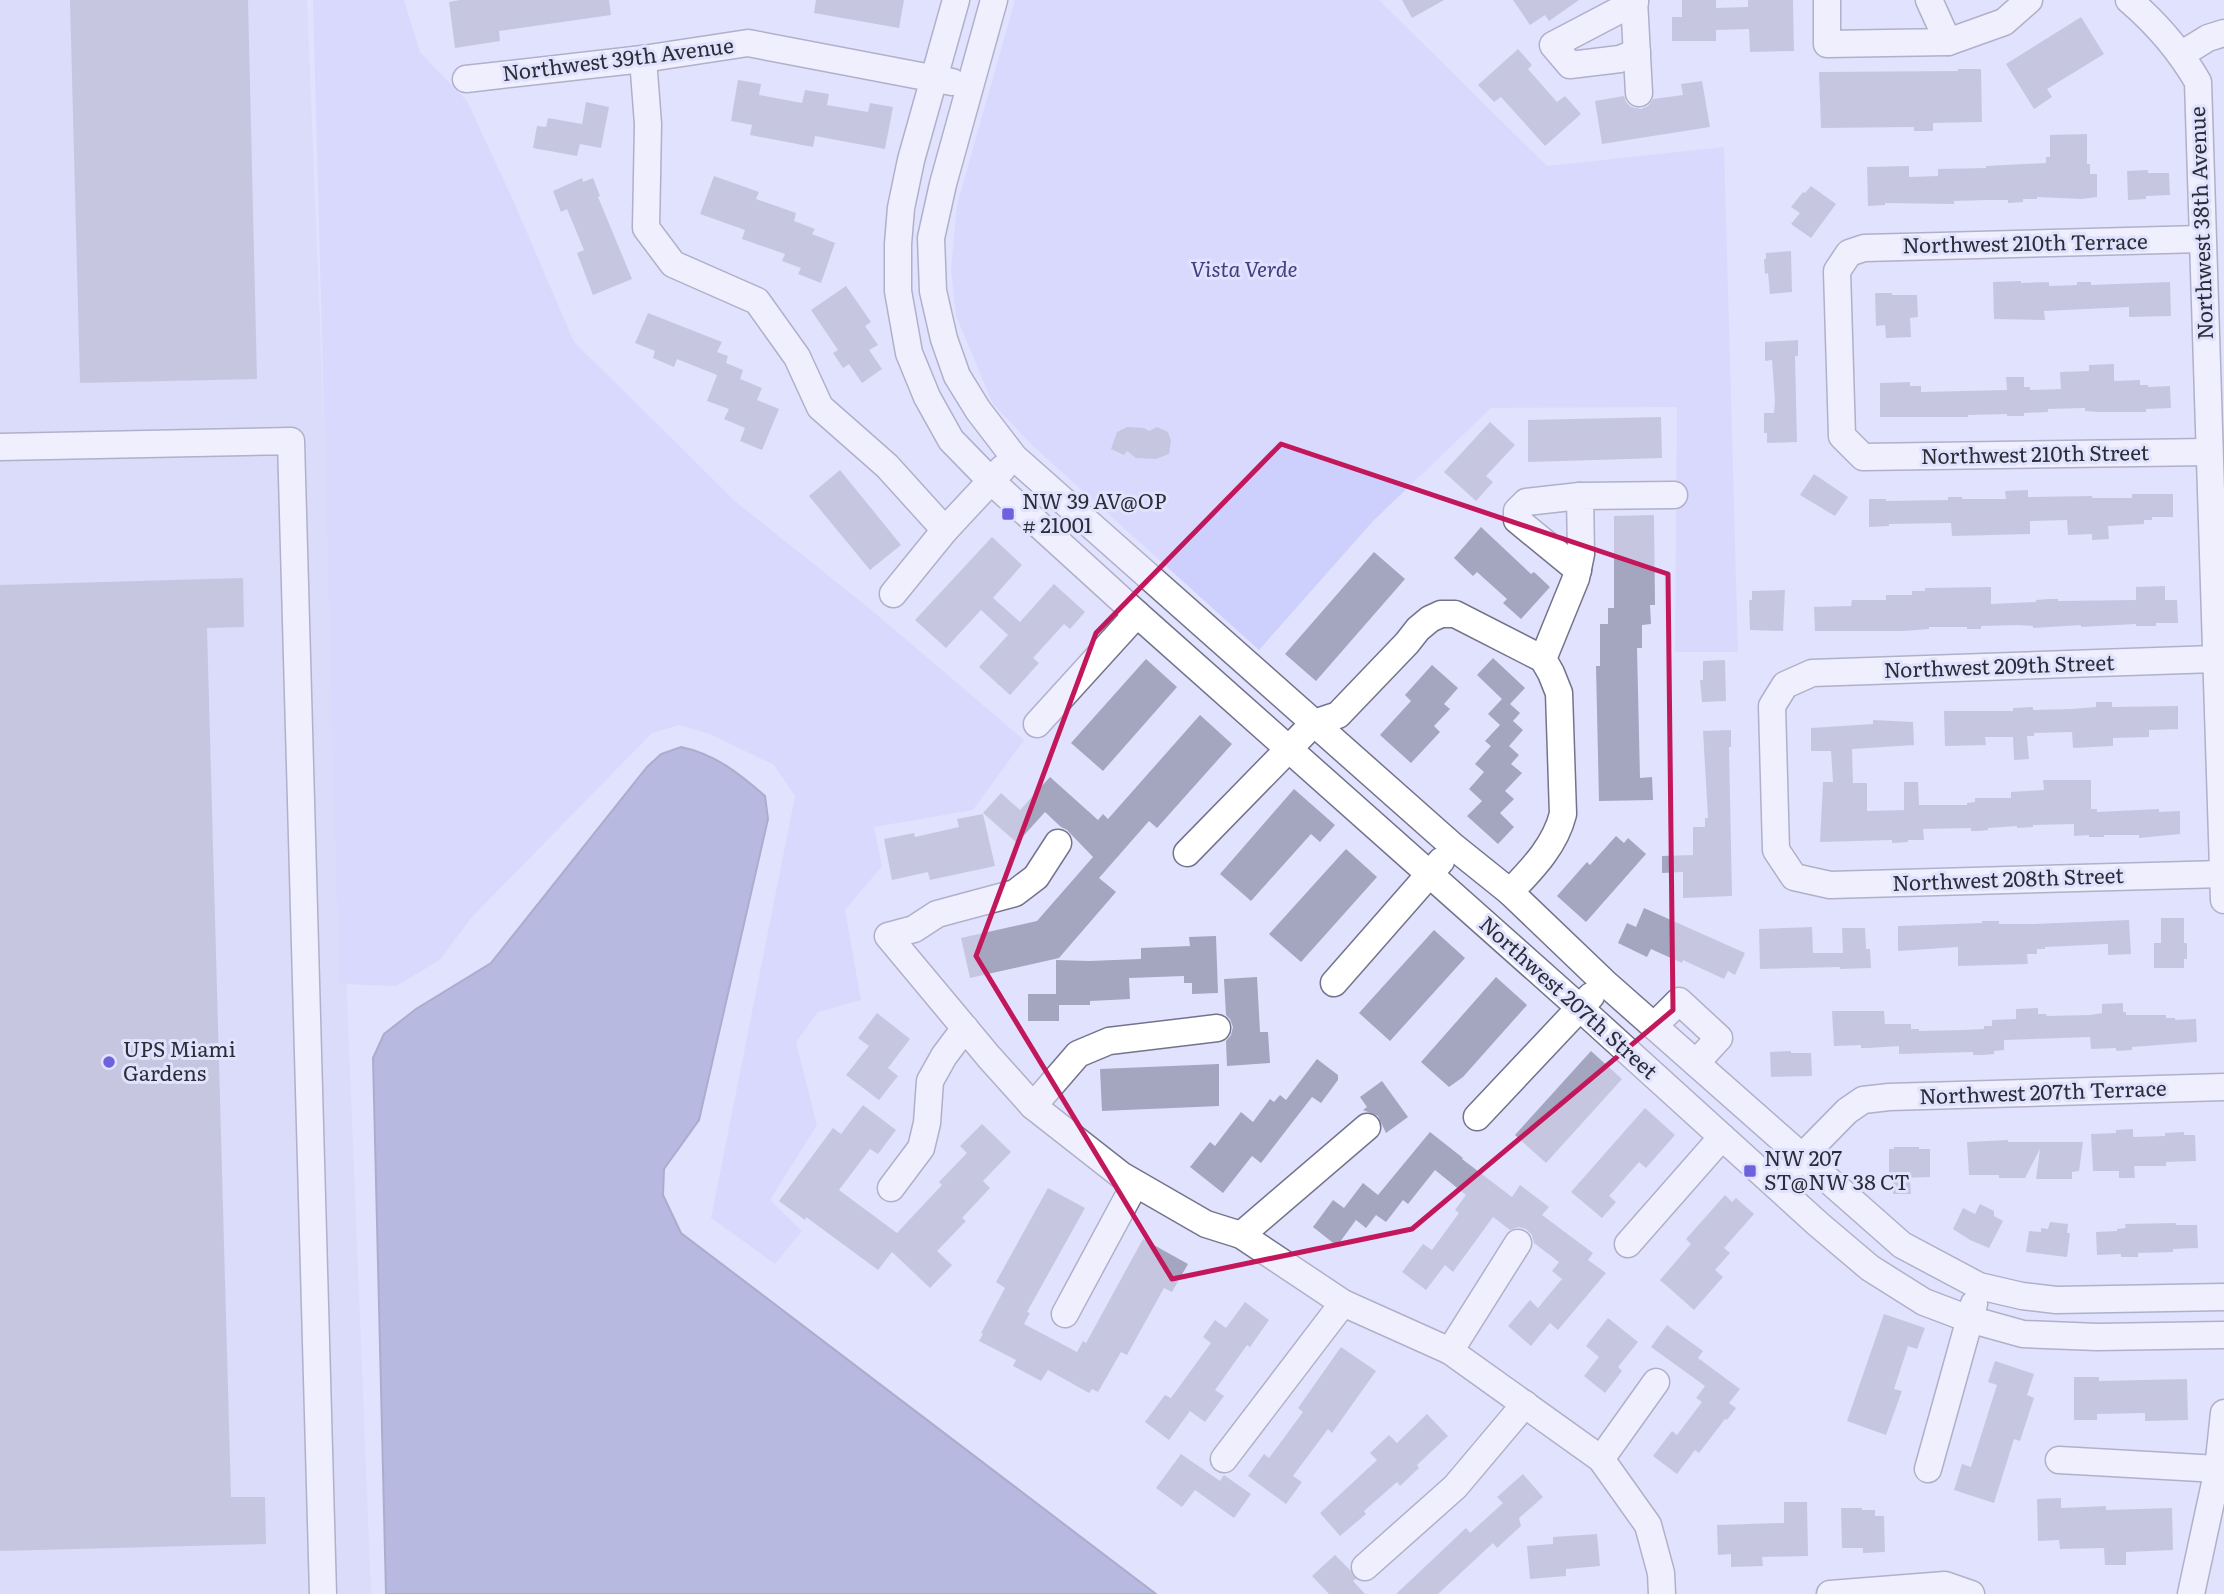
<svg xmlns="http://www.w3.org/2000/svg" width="2224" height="1594" viewBox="0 0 2224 1594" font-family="Literata,serif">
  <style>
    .built { fill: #d3d4f7 }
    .green { fill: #cdcffd }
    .water { fill: #8687bc; stroke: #6b6c94; stroke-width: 2 }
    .building { fill: #a4a5bf }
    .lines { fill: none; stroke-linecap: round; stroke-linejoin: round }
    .minor-casing { stroke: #73748c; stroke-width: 29 }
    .minor { stroke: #fff; stroke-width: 26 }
    .marked { fill: none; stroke: #c2185b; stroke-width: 5; stroke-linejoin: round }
    .poi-dot { fill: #6e62dc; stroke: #e1e2fe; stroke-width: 2.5 }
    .labels { text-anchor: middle; stroke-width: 6; stroke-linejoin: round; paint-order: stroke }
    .street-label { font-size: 21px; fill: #2c2d37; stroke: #e1e2fe }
    .park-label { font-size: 21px; font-style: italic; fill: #413d80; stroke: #e1e2fe }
    .poi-label { font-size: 21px; fill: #2c2d37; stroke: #e1e2fe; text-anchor: start }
  </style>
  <rect width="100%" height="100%" fill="#e1e2fe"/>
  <path class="built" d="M0 0H307L371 1594H0Z"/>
  <g class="green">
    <path d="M313 0H404L420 52 467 101 513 200 574 342 736 502 875 613 1024 740 973 810 874 827 882 866 845 910 861 1000 818 1012 796 1042 817 1125 770 1200 802 1231 775 1264 711 1218 795 796 774 765 710 734 679 725 652 733 471 918 440 960 396 986 339 984Z"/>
    <path d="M1015 0H1379L1547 166 1724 147 1738 652H1675L1677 407 1491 408 1373 521 1259 650 1033 446 993 404 956 316 951 269 957 205Z"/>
  </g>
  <path class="water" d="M681 747C715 754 740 774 765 796L768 819 699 1120 664 1169 663 1195 681 1233 1156 1594H386L373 1058 384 1034 416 1009 491 963 647 767 661 754Z"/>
  <g class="building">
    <path d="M70 0H248L257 379 80 383Z"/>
    <path d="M460 0H609L611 15 499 31 500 41 455 48 449 2Z"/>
    <path d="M816 0H904L899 28 814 13Z"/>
    <path d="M1402 0H1444L1412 18Z"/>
    <path d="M1513 0H1579L1549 21 1545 15 1530 25Z"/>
    <path d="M1682 0H1716V8L1748 7V0H1793L1794 51 1750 52 1749 29 1716 30V41H1672V17H1682Z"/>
    <path d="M2081 17 2104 54 2047 89 2052 97 2034 109 2006 64Z"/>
    <path d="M1518 49 1532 65 1528 69 1557 102 1565 96 1581 114 1545 146 1501 97 1494 102 1478 85Z"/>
    <path d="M1958 69H1981L1982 122 1933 123V131H1914V127L1821 128 1819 72 1958 71Z"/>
    <path d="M738 80 761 84 759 95 802 103 805 90 829 94 827 105 868 112 870 103 893 107 885 149 815 136 813 147 750 135 752 125 731 121Z"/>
    <path d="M1702 81 1710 127 1602 144 1595 101 1624 96 1626 102 1631 107 1641 109 1648 106 1653 99 1683 95 1681 84Z"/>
    <path d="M586 102 609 107 601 148 580 144 577 156 533 148 537 126 546 127 548 118 582 124Z"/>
    <path d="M2087 134V164H2090V174H2097V197L2082 199 2037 197V199H2023V202L2008 203V200H1987L1954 201V204L1885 203V205L1868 206 1867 167 1909 166V177L1938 176V169L1986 168V166L2046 163V157H2050V135Z"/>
    <path d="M2148 170V173H2169L2170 195 2146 196V199L2128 200 2127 171Z"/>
    <path d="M714 176 759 192 756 199 796 213 794 221 815 229 812 234 835 243 821 283 798 274 801 268 782 261 785 254 742 239 745 230 700 214Z"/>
    <path d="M582 178 583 182 593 178 600 196 598 197 632 279 593 295 577 253 584 250 567 209 561 212 553 191Z"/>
    <path d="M1811 186 1836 204 1811 238 1791 224 1800 213 1791 207 1803 192 1805 193Z"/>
    <path d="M1791 251 1792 292 1770 294 1768 273 1765 274 1764 259H1766V253Z"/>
    <path d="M2021 281V283L2049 282V286L2077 285V282H2091V285L2170 282 2171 316 2129 317V307L2044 311 2045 320 1994 319 1993 282Z"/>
    <path d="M846 286 871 322 865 326 878 345 869 350 882 369 862 383 849 364 843 368 833 353 838 350 811 310Z"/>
    <path d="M1875 293H1892V295H1917L1918 317 1910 318 1911 337 1886 338 1885 325 1876 326Z"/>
    <path d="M648 313 722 342 717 352 728 356 726 363 743 370 740 379 762 388 757 400 779 409 762 450 740 441 745 428 724 419 729 409 707 401 717 375 677 359 674 367 653 358 655 351 635 343Z"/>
    <path d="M1798 340V356H1795L1797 442 1767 443V433H1764V413H1774L1775 401 1772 360 1765 361V342Z"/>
    <path d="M2114 364V381L2140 380V385H2148V387L2170 386 2171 408 2146 409V412H2098L2085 411V408L2048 409V412L2024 413V416H2007V414L1968 415V417H1880V383L1910 382V386H1921V392L2007 390 2006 377H2024V387H2030V390L2061 389 2060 372 2089 371V365Z"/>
    <path d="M1661 417 1662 458 1528 462V420Z"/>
    <path d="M1490 422 1515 445 1486 476 1493 482 1476 501 1444 472Z"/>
    <path d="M1127 427 1144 428 1149 431 1157 427 1168 432 1171 441 1169 454 1156 459 1136 458 1127 451 1124 455 1111 449 1117 432Z"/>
    <path d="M840 470 901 545 870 570 809 496Z"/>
    <path d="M1814 474 1848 497 1835 516 1800 495Z"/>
    <path d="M2028 490V497L2092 496V498H2132V494H2173V517H2152V520H2144V524L2108 526 2109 539 2092 540V534L2068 535 2067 520 2030 521V534L1952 536 1951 523 1889 524V526L1869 527V499H1886V501L1948 500V497H1962V499H2006L2005 491Z"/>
    <path d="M1654 515 1655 605H1650L1651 624 1642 625V648H1637L1640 778 1652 777 1653 800 1599 801 1596 666H1600V624H1608V608H1614V516Z"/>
    <path d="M1481 527 1531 574 1534 572 1550 587 1521 619 1503 603 1507 599 1477 572 1473 576 1454 558Z"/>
    <path d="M992 537 1022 565 993 598 1020 622 1054 584 1085 612 1070 629 1064 624 1033 658 1039 663 1010 695 979 667 1008 635 981 610 946 648 915 620Z"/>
    <path d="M1374 552 1405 579 1316 681 1285 654Z"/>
    <path d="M243 578 244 627 207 628 231 1497H265L266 1544 0 1551V585Z"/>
    <path d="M2165 586V600H2177L2178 623H2156V626H2136V624L2081 627V625L2033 628V626L2018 625 1981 626V629H1967V627H1929V629L1904 631H1815L1814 607 1851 606 1852 600H1886V595H1912V591H1925V588L1991 587V604L2036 602V600L2048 599H2058V601L2136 600V587Z"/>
    <path d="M1785 590 1783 631 1750 630 1749 600H1752V591Z"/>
    <path d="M1493 658 1525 688 1510 704 1520 713 1513 721 1523 730 1509 746 1519 755 1511 764 1522 773 1505 791 1514 799 1500 813 1514 827 1498 844 1467 816 1482 801 1469 789 1484 772 1475 764 1491 746 1485 741 1500 725 1488 714 1502 699 1477 675Z"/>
    <path d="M1146 659 1177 687 1103 771 1071 743Z"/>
    <path d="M1725 660 1726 701 1702 702 1700 680H1703V661Z"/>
    <path d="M1432 665 1458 688 1444 704 1450 709 1434 726 1440 732 1411 763 1380 735 1411 701 1405 695Z"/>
    <path d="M2096 702H2112V707L2178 706V729L2149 730V737L2113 738V746L2073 748 2072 732 2034 733V736H2027L2029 759 2014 760 2013 737H1985L1986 745 1945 746 1944 711H2013V708L2033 707V710L2072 709 2096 707Z"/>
    <path d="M1200 715 1232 744 1157 828 1149 821 1099 878 1116 892 1059 958 970 978 961 938 1037 921 1093 857 1067 830 1061 827 1045 812 1017 843 983 813 1001 793 1020 810 1050 777 1098 820 1103 814 1108 819Z"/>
    <path d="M1873 720 1913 722 1914 745 1852 749 1853 783H1867V811L1904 810V782H1918L1919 805H1967V803L1975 802V798H2011V792L2044 790 2043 780H2091V809H2097V812L2159 809V812L2180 811V834L2139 838V835H2104V837H2089V835L2074 836V824L2033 825V827L2017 828V826L1988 828V830L1979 831H1971V828L1923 829 1924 840H1908V842L1892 843V840L1820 842 1823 782H1833L1831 751H1811V728L1873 724Z"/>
    <path d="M1731 730V747H1729L1732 896 1683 898V872L1662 873V856L1693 855V827H1705V818H1708L1703 731Z"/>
    <path d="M1294 789 1335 825 1320 842 1311 834 1251 901 1220 874Z"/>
    <path d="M983 814 995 866 930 880 928 872 892 880 884 839 914 833 915 837 959 827 957 819Z"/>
    <path d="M1616 836 1624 843 1628 838 1646 854 1586 922 1557 896 1587 862 1590 865Z"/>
    <path d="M1346 849 1377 877 1301 962 1269 934Z"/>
    <path d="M1644 908 1745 953 1735 975 1728 971 1724 979 1683 960 1682 963 1651 949 1647 957 1618 943 1627 923 1636 927Z"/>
    <path d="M2161 918H2184V943H2187V959H2184V968H2154V943H2161Z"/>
    <path d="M2129 920 2131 954 2108 955V944L2045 947V949H2037V954H2027L2028 964 1958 966V947L1898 951V926L1982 923V921H1999V924H2034Z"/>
    <path d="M1812 927 1813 953H1843L1842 928H1865L1866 949H1870L1871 968 1840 969V967L1760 969 1759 929Z"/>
    <path d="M1434 930 1465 958 1390 1041 1359 1013Z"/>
    <path d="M1216 936 1218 993 1192 994V983H1184V976L1129 978 1130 999 1090 1001V1005H1059V1021H1028V994H1056V960L1089 961 1141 959V948L1190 946 1189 937Z"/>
    <path d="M1257 977 1260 1032H1268L1270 1063 1227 1066 1226 1041 1231 1035 1233 1027 1230 1019 1226 1015 1224 979Z"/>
    <path d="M1496 977 1527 1005 1463 1077 1449 1087 1421 1062Z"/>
    <path d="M2123 1003V1012H2126V1015H2166V1018H2175V1020L2196 1019 2197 1042 2132 1047V1050L2116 1051V1048L2091 1049 2090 1037 2004 1040V1050L1994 1051V1054L1983 1055H1973V1052L1899 1054V1046L1869 1048H1861V1045L1834 1046 1832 1011H1884L1885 1024H1911V1029H1919V1031L1963 1030 1984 1029V1026H1992V1020L2016 1019V1009L2038 1008V1014H2046L2047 1016 2090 1015 2102 1013V1004Z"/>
    <path d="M877 1013 910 1039 888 1068 898 1076 879 1100 846 1075 869 1046 858 1038Z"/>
    <path d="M1591 1051 1622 1079 1546 1163 1515 1135Z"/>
    <path d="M1791 1051V1053H1811L1812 1076 1771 1077 1770 1052Z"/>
    <path d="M1317 1059 1338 1075V1080L1321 1103 1312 1097 1261 1163 1252 1156 1223 1193 1190 1167 1210 1142 1215 1146 1241 1112 1253 1122 1270 1099 1274 1102 1280 1095 1286 1100Z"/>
    <path d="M1219 1064V1106L1102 1111 1100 1069Z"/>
    <path d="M1382 1081 1408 1117 1386 1133 1378 1116 1363 1110 1367 1107 1360 1097Z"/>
    <path d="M863 1105 896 1130 878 1154 870 1149 839 1190 897 1233 942 1185 939 1182 967 1153 960 1146 982 1124 1011 1152 983 1181 990 1188 962 1218 966 1221 937 1251 952 1265 930 1288 892 1252 878 1270 806 1217 805 1220 779 1201 833 1128 841 1134Z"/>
    <path d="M1645 1108 1675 1135 1646 1168 1639 1162 1609 1196 1616 1202 1602 1218 1571 1192Z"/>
    <path d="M2133 1129V1137L2165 1136V1133L2184 1132V1135H2195L2196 1161 2166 1162V1166H2134L2135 1178H2119V1171H2093L2091 1134 2116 1133V1130Z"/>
    <path d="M1430 1132 1463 1158 1462 1159 1512 1197 1520 1185 1549 1207 1542 1215 1593 1253 1588 1260 1606 1273 1558 1330 1550 1323 1531 1346 1508 1326 1530 1300 1538 1308 1562 1279 1552 1271 1559 1262 1534 1243 1532 1235 1526 1229 1518 1227 1510 1230 1493 1217 1453 1272 1445 1265 1426 1290 1402 1272 1423 1244 1432 1250 1459 1213 1455 1210 1466 1195 1435 1170 1408 1204 1403 1200 1386 1222 1376 1215 1366 1228 1356 1220 1337 1246 1313 1227 1333 1200 1344 1208 1363 1183 1378 1195Z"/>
    <path d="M2008 1140V1142H2083L2079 1171 2072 1172V1179H2036L2040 1149 2025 1178H1999V1175H1969L1967 1142Z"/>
    <path d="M1894 1147H1919V1149H1930V1177L1903 1178 1910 1181 1911 1194H1893V1178H1889V1149H1894Z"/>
    <path d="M1048 1188 1085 1208 1027 1312 1030 1313 1024 1324 1077 1352 1083 1341 1086 1343 1143 1239 1188 1264 1172 1292 1164 1288 1127 1355 1121 1352 1098 1392 1092 1389 1089 1393 1048 1370 1041 1381 1013 1366 1016 1360 979 1341 983 1334 981 1333 1005 1288 996 1282Z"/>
    <path d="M1725 1195 1732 1202 1736 1198 1754 1214 1724 1248 1730 1253 1715 1270 1723 1277 1694 1310 1660 1280 1691 1244 1686 1239Z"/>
    <path d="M1980 1204 1994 1211V1216L2003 1221 1989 1248 1970 1240 1953 1229 1963 1208 1975 1214Z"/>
    <path d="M2050 1222 2068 1224 2067 1233H2070L2067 1257 2026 1252 2029 1231 2041 1232V1228L2048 1229Z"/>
    <path d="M2176 1223V1225H2197L2198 1248 2173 1249V1252L2138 1253V1257H2121V1254L2097 1255 2096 1232 2117 1231V1229L2126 1228 2125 1224Z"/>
    <path d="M1245 1302 1269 1320 1250 1347 1247 1345 1215 1390 1224 1396 1205 1422 1190 1411 1169 1440 1145 1422 1165 1395 1171 1398 1211 1343 1203 1337 1215 1320 1226 1328Z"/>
    <path d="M1884 1314 1925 1328 1917 1349 1908 1346 1894 1389 1902 1391 1886 1435 1847 1421Z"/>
    <path d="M1608 1318 1638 1342 1618 1367 1622 1371 1605 1393 1584 1376 1599 1357 1586 1346Z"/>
    <path d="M1667 1325 1703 1351 1698 1358 1740 1389 1729 1403 1736 1408 1727 1420 1725 1419 1699 1453 1695 1450 1677 1474 1653 1456 1672 1431 1677 1435 1702 1402 1696 1398 1705 1386 1651 1347Z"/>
    <path d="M1341 1347 1376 1371 1332 1433 1328 1429 1293 1476 1302 1482 1286 1504 1248 1476 1264 1454 1269 1458 1303 1412 1298 1408Z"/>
    <path d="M1995 1361 2034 1374 2027 1395 2034 1398 2020 1441 2014 1439 1994 1503 1954 1490 1962 1464 1971 1467 1997 1385 1988 1382Z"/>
    <path d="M2074 1377H2099V1381L2187 1379 2188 1420 2145 1421V1413L2097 1414V1420H2074Z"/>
    <path d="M1427 1414 1448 1436 1417 1465 1419 1468 1400 1486 1397 1482 1364 1511 1366 1514 1340 1536 1320 1513 1377 1460 1370 1453 1389 1435 1397 1443Z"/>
    <path d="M1181 1454 1220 1481 1224 1475 1251 1494 1234 1518 1195 1490 1182 1507 1156 1488Z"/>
    <path d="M1523 1474 1543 1497 1519 1518 1521 1526 1497 1548 1493 1543 1438 1594H1396L1466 1528 1470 1533 1503 1503 1497 1497Z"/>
    <path d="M2061 1498V1508L2106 1506V1510L2172 1508 2173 1550 2126 1552V1565H2105L2104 1548 2060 1549 2059 1540 2038 1541 2037 1499Z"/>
    <path d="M1784 1502H1807L1808 1556 1762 1557 1763 1566 1731 1567V1554L1718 1555 1717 1525 1784 1523Z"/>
    <path d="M1841 1508H1862V1510H1875V1516H1884L1885 1552 1863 1553V1548H1842Z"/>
    <path d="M1597 1534 1600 1566 1566 1569V1576L1530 1579 1527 1546 1553 1544V1537Z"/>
    <path d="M1335 1555 1350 1570 1356 1579 1353 1581 1365 1594H1329L1312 1576Z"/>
  </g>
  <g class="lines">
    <g class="minor-casing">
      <g id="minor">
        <path d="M956 0 911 160 901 208 898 244V291L909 353 927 397 951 440 991 481 1137 614 1580 1008 1818 1224 1870 1268 1924 1302 1969 1319 2023 1334 2097 1337 2224 1335"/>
        <path d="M994 0 943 184 931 238 933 291 944 339 957 376 978 410 1014 457 1454 847 1510 892 1604 982 1902 1245 1979 1286 2022 1296 2056 1300 2224 1297"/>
        <path d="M1634 0 1639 93"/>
        <path d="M1827 0V44L1948 42 1929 0"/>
        <path d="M2129 0C2157 24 2179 49 2198 82L2224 900"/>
        <path d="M1635 2 1553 45 1570 65 1620 59 1637 52"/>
        <path d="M1948 42 2004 22 2029 0"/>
        <path d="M2182 54 2208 38 2224 33"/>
        <path d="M643 59 648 124 646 228 673 264 757 301 797 357 820 407 887 466 945 530"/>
        <path d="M466 79 643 59 748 43 952 82"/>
        <path d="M2202 239 1864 248 1849 253 1837 271 1842 436 1863 457 2208 452"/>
        <path d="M0 447 291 441 323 1594"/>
        <path d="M1578 570 1517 520V511L1526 502 1580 496"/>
        <path d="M893 594 945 530 1003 468"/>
        <path d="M2215 659 1812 673 1785 685 1772 706 1776 850 1794 877 1830 885 2223 874"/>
        <path d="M1037 724 1137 614"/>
        <path d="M1058 843 1036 877 1015 893 937 914 914 929 888 936 989 1057 1033 1106 1121 1175 1206 1224 1241 1235 1343 1303 1450 1351 1601 1459 1648 1525 1661 1573 1662 1594"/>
        <path d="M1187 853 1314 723 1338 715 1407 643 1418 629 1430 619 1441 614H1455L1543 659"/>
        <path d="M1510 892C1532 869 1555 846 1563 814L1559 693 1551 673 1543 659 1576 578 1581 554 1580 496 1674 495"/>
        <path d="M1334 983 1441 861"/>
        <path d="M1654 1026 1679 1001 1719 1038 1696 1063"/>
        <path d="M1033 1106 1078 1054 1109 1041 1217 1028"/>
        <path d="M1477 1117 1591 996"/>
        <path d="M1791 1168 1847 1111 1863 1100 1889 1097 2224 1087"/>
        <path d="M891 1188 921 1148 927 1123 930 1081 944 1056 965 1028"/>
        <path d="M1241 1235 1367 1127"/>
        <path d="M1628 1244 1722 1137"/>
        <path d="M1065 1314 1135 1184"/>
        <path d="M1450 1351 1518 1243"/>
        <path d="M1224 1459 1343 1303"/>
        <path d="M1601 1459 1656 1382"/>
        <path d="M2059 1460 2218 1469"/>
        <path d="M1928 1469 1974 1304"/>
        <path d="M1365 1567 1455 1487 1525 1404"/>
        <path d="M1830 1594 1945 1585 1971 1594"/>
        <path d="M2191 1594 2218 1469 2224 1413"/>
      </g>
    </g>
    <use href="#minor" class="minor"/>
  </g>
  <path d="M0 0H2224V1594H0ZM1281 444 1668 574 1673 1010 1412 1229 1172 1279 976 956 1096 633Z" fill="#e1e2fe" fill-opacity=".55" fill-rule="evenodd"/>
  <path class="marked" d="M1281 444 1668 574 1673 1010 1412 1229 1172 1279 976 956 1096 633Z"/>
  <g class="poi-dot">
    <rect x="1001" y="507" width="14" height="14" rx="3.5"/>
    <circle cx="109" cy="1062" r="7"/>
    <rect x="1743" y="1164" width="14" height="14" rx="3.5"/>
  </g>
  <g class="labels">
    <g class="street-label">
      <text transform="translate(618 60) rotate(-7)" y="7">Northwest 39th Avenue</text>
      <text transform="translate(2202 223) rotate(-92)" y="7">Northwest 38th Avenue</text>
      <text transform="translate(2025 244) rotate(-1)" y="7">Northwest 210th Terrace</text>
      <text transform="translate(2035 455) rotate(-1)" y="7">Northwest 210th Street</text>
      <text transform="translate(1999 667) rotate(-2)" y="7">Northwest 209th Street</text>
      <text transform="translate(2008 880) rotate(-2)" y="7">Northwest 208th Street</text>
      <text transform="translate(1568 998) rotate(42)" y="7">Northwest 207th Street</text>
      <text transform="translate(2043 1093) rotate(-2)" y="7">Northwest 207th Terrace</text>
    </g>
    <g class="park-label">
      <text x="1244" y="277">Vista Verde</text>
    </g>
    <g class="poi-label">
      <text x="1022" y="509">NW 39 AV@OP<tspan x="1022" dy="24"># 21001</tspan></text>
      <text x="123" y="1057">UPS Miami<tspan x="123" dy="24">Gardens</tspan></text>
      <text x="1764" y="1166">NW 207<tspan x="1764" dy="24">ST@NW 38 CT</tspan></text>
    </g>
  </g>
</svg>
